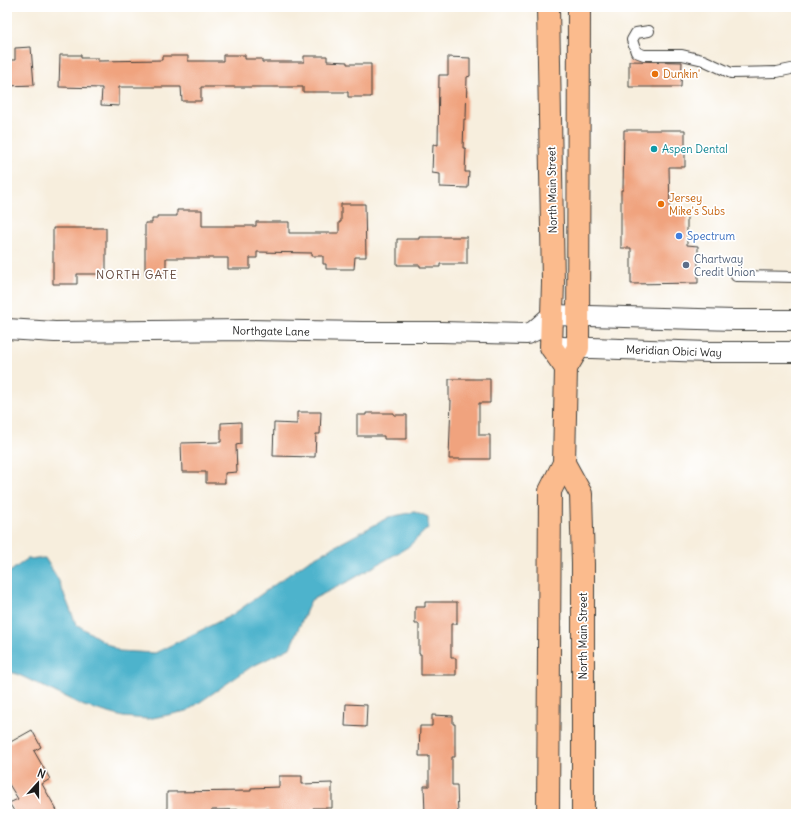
<svg xmlns="http://www.w3.org/2000/svg" width="803" height="821" viewBox="0 0 803 821" font-family="Delius,sans-serif">
  <style>
    .water { fill: #4db3cc; stroke: #346874 }
    .building { fill: #f0a37e }
    .lines { fill: none; stroke-linecap: round; stroke-linejoin: round }
    .lane-casing { stroke: #3d3c39; stroke-width: 12 }
    .street-casing { stroke: #3d3c39; stroke-width: 22 }
    .primary-casing { stroke: #3d3c39; stroke-width: 24 }
    .lane { stroke: #fff; stroke-width: 10 }
    .street { stroke: #fff; stroke-width: 20 }
    .primary { stroke: #fbbb8d; stroke-width: 22 }
    .food-dot { fill: #e8710a; stroke: #fff; stroke-width: 1.5 }
    .culture-dot { fill: #0f9aa8; stroke: #fff; stroke-width: 1.5 }
    .shop-dot { fill: #3f7fe0; stroke: #fff; stroke-width: 1.5 }
    .service-dot { fill: #5c6f8a; stroke: #fff; stroke-width: 1.5 }
    .labels { text-anchor: middle; stroke-width: 3.5; stroke-linejoin: round; paint-order: stroke }
    .food-label { font-size: 11px; fill: #c56008; stroke: #fff; text-anchor: start }
    .culture-label { font-size: 11px; fill: #0d838f; stroke: #fff; text-anchor: start }
    .street-label { font-size: 11px; fill: #1c1c1c; stroke: #fff }
    .shop-label { font-size: 11px; fill: #366cbe; stroke: #fff; text-anchor: start }
    .service-label { font-size: 11px; fill: #4e5e75; stroke: #fff; text-anchor: start }
    .neighbourhood-label { font-size: 12px; letter-spacing: 1px; fill: #664b3e; stroke: #fff }
  </style>
  <rect width="100%" height="100%" fill="#fff"/>
  <filter id="ink" filterUnits="userSpaceOnUse"><feTurbulence type="fractalNoise" baseFrequency=".025" numOctaves="2"/><feDisplacementMap in="SourceGraphic" scale="8" xChannelSelector="R" yChannelSelector="G"/><feConvolveMatrix kernelMatrix="1 2 1 2 8 2 1 2 1" color-interpolation-filters="sRGB"/></filter>
  <filter id="wash" filterUnits="userSpaceOnUse"><feTurbulence type="fractalNoise" baseFrequency=".012" numOctaves="4" result="noise"/><feDisplacementMap in="SourceGraphic" scale="16" xChannelSelector="R" yChannelSelector="G"/><feGaussianBlur stdDeviation="0.9" result="paint"/><feColorMatrix in="noise" values="0 0 0 0 0 0 0 0 0 0 0 0 0 0 0 0 0 1.4 0 .05"/><feComposite in="paint" operator="in"/></filter>
  <g filter="url(#wash)">
    <rect width="100%" height="100%" fill="#f7eedd"/>
    <path class="water" d="M415 512 428 518V528L408 547 351 580 311 600 290 648 251 667 187 711 148 719 123 717 84 706 17 674 7 671V574L27 559 45 558 58 579 76 624 119 651 155 653 232 615 308 561 389 517Z"/>
    <g id="blocks">
      <g class="building">
        <path d="M31 47 34 85 7 86V60H15V48Z"/>
        <path d="M60 55H81V58H98V61L162 60V56H188V61H223V55H245V59H262V62H304V56H327V61L347 62V64H371V97H348V92H303V87H201V101H182L181 87H119V106L101 105 102 88 59 87Z"/>
        <path d="M448 57 470 58V76L467 77 466 119H464L463 148H466L465 172H469L468 188 440 187V174L432 173 433 144 438 145 439 75H448Z"/>
        <path d="M629 61 682 62 681 87H629Z"/>
        <path d="M624 130H685V167H669L670 213 687 212V245L698 246V283L631 284V248H621V190H623Z"/>
        <path d="M341 204H365L366 257H355L354 269H326V264H323V256H312V253L257 252V258H250V269H228V258H166V273L145 274V223H152V219H157V216H177V210H202V226H256V222H289V233H339V222H341Z"/>
        <path d="M53 228H106V274H77V284H53Z"/>
        <path d="M419 237H467V264H440V267H420V265H397V239H419Z"/>
        <path d="M449 379H490V403H479V435H490V459H449L451 400H449Z"/>
        <path d="M297 412H321L320 434H316L315 457 273 456 274 423 297 424Z"/>
        <path d="M366 413H394V415H407V439H384V436H357V415H366Z"/>
        <path d="M241 422V444L236 445 237 472 225 473V483H206V472H182L181 443 221 442V423Z"/>
        <path d="M425 602H457V624H451V658H456V675H421V654H419V624H415V607H425Z"/>
        <path d="M346 704 367 705 366 727 345 726Z"/>
        <path d="M432 715 453 716V724H455V757H452V785H457L458 814H425L424 786H429V756H419L420 726H432Z"/>
        <path d="M32 730 41 747 34 751 50 779 42 784 59 814H16L9 803 18 799 7 781V744Z"/>
        <path d="M279 776H302V784L332 783V808H313V814H269V809L212 810V814H167V792L251 791V788L279 787Z"/>
      </g>
    </g>
  </g>
  <g filter="url(#ink)">
    <use href="#blocks" fill-opacity="0" stroke="#3d3c39" stroke-width="1"/>
    <g class="lines">
      <g class="lane-casing">
        <g id="lane">
          <path d="M649 31 636 33 632 40 636 52 644 55H682L703 60 731 73 777 72 796 68"/>
          <path d="M736 276 796 277"/>
        </g>
      </g>
      <g class="street-casing">
        <g id="street">
          <path d="M7 329 55 332 247 330 362 332H441L527 334 534 331 552 315 735 320H796"/>
          <path d="M562 347 708 352H796"/>
        </g>
      </g>
      <g class="primary-casing">
        <g id="primary">
          <path d="M548 7 553 282 551 347 566 368"/>
          <path d="M564 463 581 494 583 564V814"/>
          <path d="M548 814 550 491 564 463 566 368 578 348 579 7"/>
        </g>
      </g>
      <use href="#lane" class="lane"/>
      <use href="#street" class="street"/>
      <use href="#primary" class="primary"/>
    </g>
  </g>
  <g class="food-dot">
    <circle cx="655" cy="74" r="4"/>
    <circle cx="661" cy="204" r="4"/>
  </g>
  <circle class="culture-dot" cx="654" cy="149" r="4"/>
  <circle class="shop-dot" cx="679" cy="236" r="4"/>
  <circle class="service-dot" cx="686" cy="265" r="4"/>
  <g class="labels">
    <g class="food-label">
      <text x="663" y="78">Dunkin'</text>
      <text x="669" y="202">Jersey<tspan x="669" dy="13">Mike's Subs</tspan></text>
    </g>
    <g class="culture-label">
      <text x="662" y="153">Aspen Dental</text>
    </g>
    <g class="street-label">
      <text transform="translate(552 190) rotate(-91)" y="4">North Main Street</text>
      <text transform="translate(271 331) rotate(1)" y="4">Northgate Lane</text>
      <text transform="translate(674 351) rotate(2)" y="4">Meridian Obici Way</text>
      <text transform="translate(583 636) rotate(-90)" y="4">North Main Street</text>
    </g>
    <g class="shop-label">
      <text x="687" y="240">Spectrum</text>
    </g>
    <g class="service-label">
      <text x="694" y="263">Chartway<tspan x="694" dy="13">Credit Union</tspan></text>
    </g>
    <g class="neighbourhood-label">
      <text x="137" y="279">NORTH GATE</text>
    </g>
  </g>
  <rect width="803" height="821" fill="none" stroke="#fff" stroke-width="24"/>
  <g transform="translate(38 783) rotate(21)" stroke="#ffffff" stroke-width="3" paint-order="stroke">
  <path d="M0-3L7 15L0 10L-7 15Z" fill="#1c1c1c"/>
  <text y="-6" font-size="11" font-weight="bold" text-anchor="middle" fill="#1c1c1c">N</text>
  </g>
</svg>
